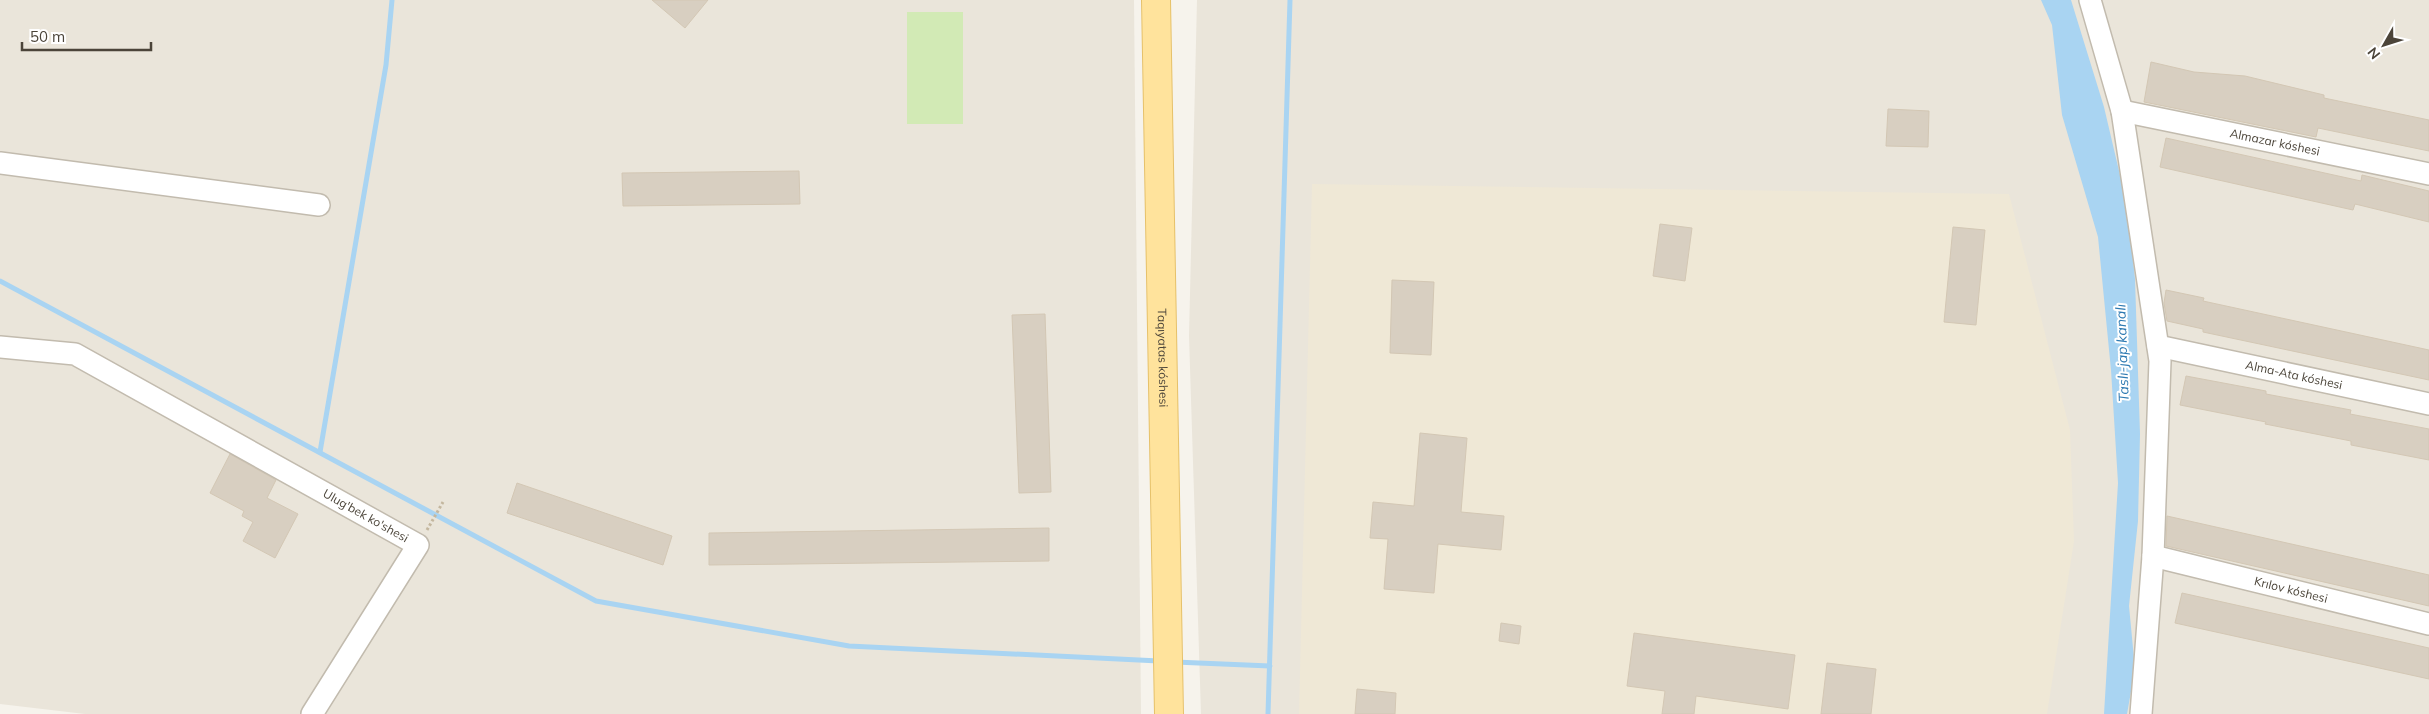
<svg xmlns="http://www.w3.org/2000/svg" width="2429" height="714" viewBox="0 0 2429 714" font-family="Mulish,sans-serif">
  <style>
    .residential { fill: #eae5da }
    .education { fill: #efe8d6 }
    .green { fill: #d2eab5 }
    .water { fill: #a9d4f2 }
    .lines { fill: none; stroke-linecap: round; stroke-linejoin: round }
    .stream { stroke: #a9d4f2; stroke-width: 5 }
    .building { fill: #d8cfc1; stroke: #d3c7b4 }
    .minor-casing { stroke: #c2bbae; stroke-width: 24 }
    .major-casing { stroke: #e6c16a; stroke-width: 30 }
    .path { stroke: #c4b79f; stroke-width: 3; stroke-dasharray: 2.5 2.5; stroke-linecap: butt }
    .minor { stroke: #fff; stroke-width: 21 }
    .major { stroke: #ffe39c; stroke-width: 28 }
    .labels { text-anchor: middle; stroke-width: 4; stroke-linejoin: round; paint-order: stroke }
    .street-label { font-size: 12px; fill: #4b4439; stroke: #fff }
    .water-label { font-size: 14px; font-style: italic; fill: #2e7ab2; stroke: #fff }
  </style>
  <rect width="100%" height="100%" fill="#f6f3ec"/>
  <g class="residential">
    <path d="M0 0H1134L1141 714H85L0 704Z"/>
    <path d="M1197 0H2429V714H1201L1189 336Z"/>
  </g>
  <path class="education" d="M1312 184 2009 194 2070 430 2074 541 2047 714H1299Z"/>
  <rect class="green" x="907" y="12" width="56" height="112"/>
  <path class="water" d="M2041 0H2071L2104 107 2127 205 2135 279 2140 434 2138 521 2129 606 2135 669 2127 714H2104L2118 483 2111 370 2098 237 2062 115 2052 25Z"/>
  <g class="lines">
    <g class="stream">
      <path d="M0 281 596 601 849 646 1159 661"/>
      <path d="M320 452 386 65 392 0"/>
      <path d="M1175 662 1270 666"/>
      <path d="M1268 714 1290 0"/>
    </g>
  </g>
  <g class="building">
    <path d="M652 0H708L685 28Z"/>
    <path d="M2151 62 2194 72 2245 76 2324 95V98L2429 120V151L2318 128 2316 137 2144 102Z"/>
    <path d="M1888 109 1929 111 1928 147 1886 146Z"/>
    <path d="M2166 138 2361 181 2362 175 2429 191V222L2355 204 2353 210 2160 167Z"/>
    <path d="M799 171 800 204 623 206 622 173Z"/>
    <path d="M1660 224 1692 228 1685 281 1653 276Z"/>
    <path d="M1953 227 1985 230 1976 325 1944 322Z"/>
    <path d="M1392 280 1434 282 1431 355 1390 353Z"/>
    <path d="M2166 290 2204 298 2203 301 2429 350V380L2203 332V329L2167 321 2164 303Z"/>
    <path d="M1045 314 1051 492 1019 493 1012 315Z"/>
    <path d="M2186 376 2266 391V394L2351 410 2350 414 2429 429V460L2351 445V441L2265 424 2266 422 2180 405Z"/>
    <path d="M1420 433 1467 438 1461 512 1504 516 1501 550 1438 544 1434 593 1384 589 1388 539 1370 538 1373 502 1414 506Z"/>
    <path d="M230 454 276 480 267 498 298 514 275 558 243 541 253 522 242 516 244 511 210 493Z"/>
    <path d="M517 483 672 536 663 565 507 513Z"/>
    <path d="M2167 516 2429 575V606L2166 546Z"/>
    <path d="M1049 528V561L709 565V533Z"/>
    <path d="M2182 593 2429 648V679L2175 623Z"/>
    <path d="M1501 623 1521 626 1519 644 1499 641Z"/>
    <path d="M1634 633 1795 655 1788 709 1696 696 1694 714H1662L1665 691 1627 686Z"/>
    <path d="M1827 663 1876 669 1871 714H1821Z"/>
    <path d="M1357 689 1396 693 1395 714H1355Z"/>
  </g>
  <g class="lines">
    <g class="minor-casing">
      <g id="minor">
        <path d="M2090 0 2122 111 2160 361 2153 556 2141 714"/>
        <path id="s1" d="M2122 111 2429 174"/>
        <path d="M0 163 319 205"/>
        <path id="s2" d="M2158 346 2429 404"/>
        <path id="s3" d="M0 347 75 354 418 545 312 714"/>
        <path id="s4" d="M2153 556 2429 624"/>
      </g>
    </g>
    <g class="major-casing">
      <g id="major">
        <path id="s5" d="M1156 0 1169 714"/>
      </g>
    </g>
    <path class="path" d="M427 530 443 502"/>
    <use href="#minor" class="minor"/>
    <use href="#major" class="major"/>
  </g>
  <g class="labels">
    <g class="street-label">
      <text dy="4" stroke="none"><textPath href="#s1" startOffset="156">Almazar kóshesi</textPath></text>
      <text dy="4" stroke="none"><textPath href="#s5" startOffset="358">Taqıyatas kóshesi</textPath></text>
      <text dy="4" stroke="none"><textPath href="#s2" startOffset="139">Alma-Ata kóshesi</textPath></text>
      <text dy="4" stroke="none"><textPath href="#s3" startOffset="408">Ulug'bek ko'shesi</textPath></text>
      <text dy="4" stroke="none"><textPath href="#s4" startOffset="142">Krılov kóshesi</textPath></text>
    </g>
    <g class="water-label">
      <text transform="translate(2122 353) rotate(-92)" y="5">Taslı-jap kanalı</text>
    </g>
  </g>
  <g transform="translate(2384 45) rotate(231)" stroke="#ffffff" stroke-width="4" paint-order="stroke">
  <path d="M0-4L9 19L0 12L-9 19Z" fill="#4b4439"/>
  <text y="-8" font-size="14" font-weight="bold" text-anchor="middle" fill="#4b4439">N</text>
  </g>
  <path d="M22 42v8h129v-8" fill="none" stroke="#4b4439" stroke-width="2.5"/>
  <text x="30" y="42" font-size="15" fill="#4b4439" stroke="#ffffff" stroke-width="4" paint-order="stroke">50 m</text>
</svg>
